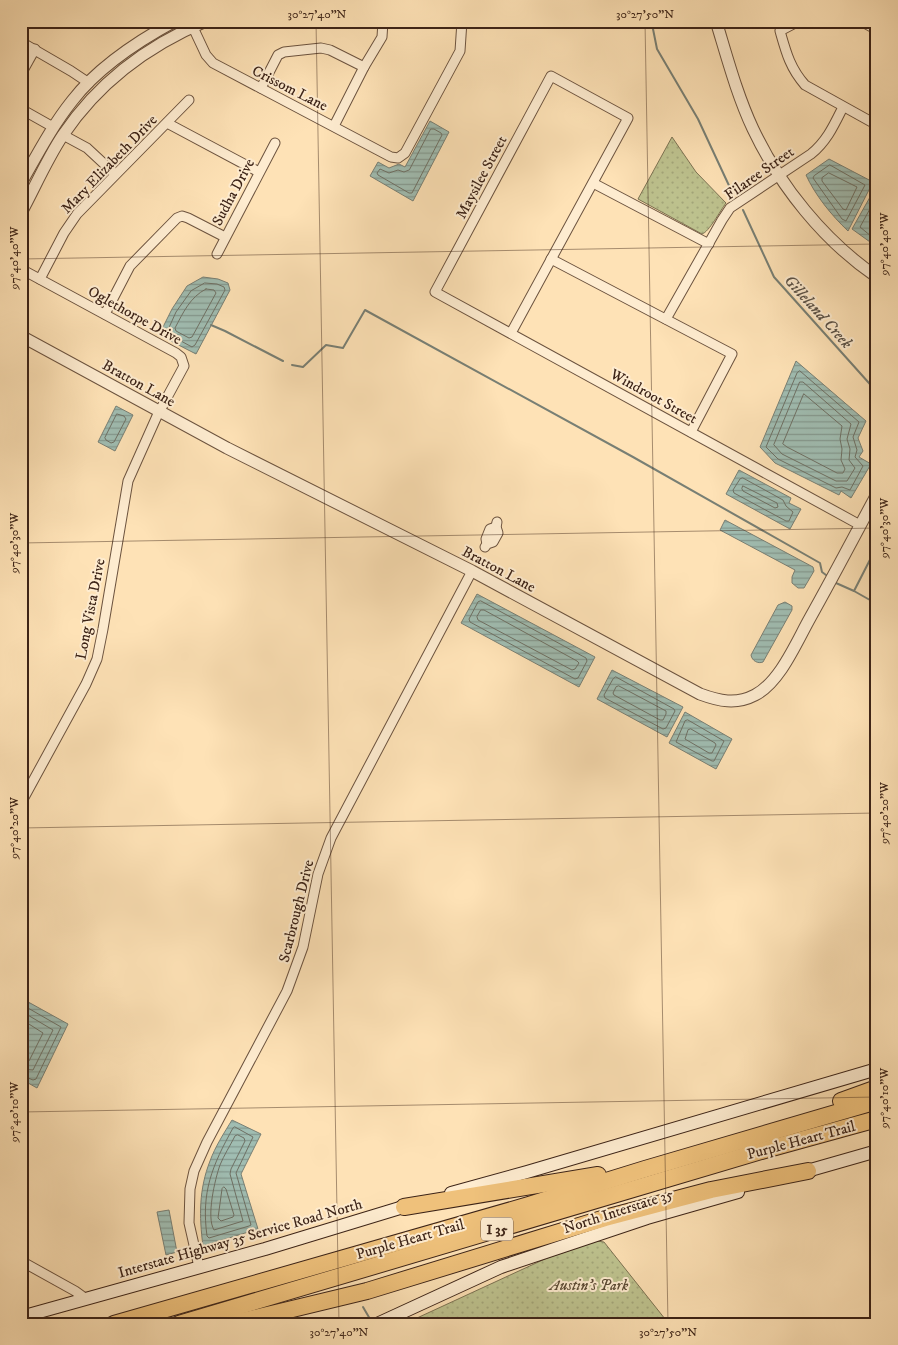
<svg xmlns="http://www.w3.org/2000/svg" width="898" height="1345" viewBox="0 0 898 1345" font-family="'IM FELL DW Pica',serif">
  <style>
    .park { fill: url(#park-dots); stroke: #7d7353 }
    .water { fill: url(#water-rules); stroke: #787f74 }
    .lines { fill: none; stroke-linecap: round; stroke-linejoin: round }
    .shore { stroke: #6e7064; stroke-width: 1 }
    .stream { stroke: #787f74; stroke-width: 2 }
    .minor-casing { stroke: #6c533f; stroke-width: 11 }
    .tertiary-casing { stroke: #6c533f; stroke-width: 13 }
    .secondary-casing { stroke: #3c2317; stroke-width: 14 }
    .motorway-casing { stroke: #3c2317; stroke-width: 18 }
    .minor { stroke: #feecd0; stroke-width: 9 }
    .tertiary { stroke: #feecd0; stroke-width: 11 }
    .secondary { stroke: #feecd0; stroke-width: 12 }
    .motorway { stroke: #efc17b; stroke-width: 16 }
    .ticks { fill: none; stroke: #3c2317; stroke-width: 1; stroke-opacity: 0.45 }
    .labels { text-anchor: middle; stroke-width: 4; stroke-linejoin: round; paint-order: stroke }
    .shield { fill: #feecd0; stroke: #765f4e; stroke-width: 1 }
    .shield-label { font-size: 14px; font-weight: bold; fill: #3c2317 }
    .street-label { font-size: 15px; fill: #3c2317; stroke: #feecd0 }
    .park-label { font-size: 15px; font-style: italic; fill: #5c4b35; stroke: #feecd0 }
    .water-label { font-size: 16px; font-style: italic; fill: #5a5146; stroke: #feecd0 }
    .neatline { fill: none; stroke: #3c2317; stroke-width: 2 }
    .ticks-label { font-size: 12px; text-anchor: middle; fill: #3c2317 }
  </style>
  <defs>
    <pattern id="park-dots" width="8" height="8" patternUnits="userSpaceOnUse" patternTransform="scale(1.25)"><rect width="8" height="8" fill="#bec38f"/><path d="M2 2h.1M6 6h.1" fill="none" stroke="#a4a77b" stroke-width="1.8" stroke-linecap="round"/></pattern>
    <pattern id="water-rules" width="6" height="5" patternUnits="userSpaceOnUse" patternTransform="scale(1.25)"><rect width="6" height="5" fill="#a0bdb2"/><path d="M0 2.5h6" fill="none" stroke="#849990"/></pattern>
  </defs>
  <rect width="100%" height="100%" fill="#fee2b6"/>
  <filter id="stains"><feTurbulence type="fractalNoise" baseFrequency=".004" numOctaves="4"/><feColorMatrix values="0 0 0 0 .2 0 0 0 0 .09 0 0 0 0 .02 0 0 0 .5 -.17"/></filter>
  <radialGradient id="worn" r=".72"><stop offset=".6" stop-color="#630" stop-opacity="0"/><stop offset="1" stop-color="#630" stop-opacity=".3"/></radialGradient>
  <g class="park">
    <path d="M672 137 696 172 726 203C720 211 709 232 702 234L638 199Z"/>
    <path d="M597 1241 604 1242 669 1324H404L547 1258Z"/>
  </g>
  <g class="water">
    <path d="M430 121 449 132 413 201 370 176 378 162 389 168 399 164 405 167Z"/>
    <path d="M829 159 873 182 848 231C832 216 815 195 806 175Z"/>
    <path d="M874 190 877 191V247L852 229Z"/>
    <path d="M203 277 218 279 228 283 230 290 196 354 159 335 172 309 187 286Z"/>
    <path d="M796 361 866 421 858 438 863 451 859 457 871 464 851 498 841 491 839 495 775 463 760 447Z"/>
    <path d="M116 406 133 415 115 451 98 442Z"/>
    <path d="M739 470 791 498 789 503 801 509 790 529 726 494Z"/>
    <path d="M725 520 813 567 814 571 804 588H798L792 583V577L795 570 720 530Z"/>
    <path d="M477 594 595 657 579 687 461 623Z"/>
    <path d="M785 602 792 606V610L763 662C758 664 752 661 751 655L778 605Z"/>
    <path d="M612 670 683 707 667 737 597 699Z"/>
    <path d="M685 712 732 739 716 769 669 743Z"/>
    <path d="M21 998 68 1024 37 1088 21 1079Z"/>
    <path d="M232 1120 261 1134 241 1174 258 1229 203 1246C199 1216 199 1189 210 1161 215 1147 224 1133 232 1120Z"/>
    <path d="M169 1210 177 1252 166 1255 157 1212Z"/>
  </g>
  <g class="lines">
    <g class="shore">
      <path d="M431 129H434L441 133 442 135 412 193H409L378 175 377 173 380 169 389 173 398 170 404 172 409 170Z"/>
      <path d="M830 165 865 185 846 221 842 219 813 178 814 176Z"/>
      <path d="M829 173 857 187 846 210 843 209 822 181V178Z"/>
      <path d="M877 196 860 227 877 241"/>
      <path d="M205 283 217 284 224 287 225 290 195 345 192 347 168 334 167 332 176 312 191 291Z"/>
      <path d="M206 289 214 290 216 293 192 337 189 338 176 331 175 328C183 313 190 297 206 289Z"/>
      <path d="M800 371 859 422 853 437 857 450 855 457 863 466 850 490 842 487 836 488 778 459 766 447 797 373Z"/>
      <path d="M800 382H803L851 424 847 439 850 449 849 460 855 468 847 481H836L782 454 774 445Z"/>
      <path d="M804 394 842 426 840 439 842 449 841 460 845 469 843 473H837L787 447 783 444Z"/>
      <path d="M117 414 124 416 126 419 114 442 111 443 106 440 105 438Z"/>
      <path d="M743 478 783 500 786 506 793 512 789 521H786L734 493 733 490 740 479Z"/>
      <path d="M743 486 777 503 778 507 775 508 743 491 742 489Z"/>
      <path d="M481 601 586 658 587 661 578 678 575 679 470 622 469 619 478 602Z"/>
      <path d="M481 610H484L577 661 579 663 575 669 572 670 478 620 477 617Z"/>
      <path d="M616 677 674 709 675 711 666 728 663 729 605 698 604 695 613 679Z"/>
      <path d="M619 686 666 711V714L663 720H660L614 695 613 693 616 687Z"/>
      <path d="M688 720 724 741 714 761H712L676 742 685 721Z"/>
      <path d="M691 729 715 743 716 745 712 753H709L685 739 688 730Z"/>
      <path d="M21 1004 61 1027 36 1079 33 1080 21 1075"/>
      <path d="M21 1011 53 1030 33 1070 21 1069"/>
      <path d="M21 1019 43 1033 29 1061H21"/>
      <path d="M235 1127 253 1137 236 1173 251 1225 249 1226 209 1238 207 1236C201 1192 212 1166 233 1128Z"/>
      <path d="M238 1135 244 1138 245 1141 231 1169 230 1174 243 1221 214 1230C206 1217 215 1179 220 1165 224 1155 230 1146 235 1136Z"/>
      <path d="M224 1187 226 1189 234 1215 233 1217 221 1221 218 1218 222 1189Z"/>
    </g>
    <g class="stream">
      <path d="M652 24 657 49 698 119 732 192"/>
      <path d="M743 210 774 277 877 392"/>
      <path d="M211 325 225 331 283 361"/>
      <path d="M292 365 303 367 326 345 343 348 365 310 633 457 820 563 822 572 826 575"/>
      <path d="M877 546 854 591 877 604"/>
      <path d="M836 583 854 591"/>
      <path d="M363 1307 370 1319"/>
    </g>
    <g class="minor-casing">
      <g id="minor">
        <path d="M190 21 206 55 213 63 391 157 398 158 405 153 460 51 462 21"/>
        <path d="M799 21 780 31C786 52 790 68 805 85L877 125"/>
        <path d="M861 21 877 30"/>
        <path d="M21 42 71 71 89 83"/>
        <path d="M21 74 35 49"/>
        <path d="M261 88 278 55 284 52 321 48 330 50 364 67"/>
        <path d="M21 109 53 127"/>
        <path d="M167 123 259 172"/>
        <path d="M334 126 364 67 382 37 383 21"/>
        <path d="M63 135 87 148 115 174"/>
        <path d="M593 183 709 244"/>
        <path d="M217 254 275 143"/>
        <path d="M551 259 732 354 691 432"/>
        <path d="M21 269 176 353 181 357 184 366 157 416 128 481 103 629 97 659 86 684 21 803"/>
        <path d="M40 279 64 233 77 214 189 100"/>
        <path d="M105 314 130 266 177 218 182 216 188 218 225 237"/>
        <path d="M666 319 722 220 730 208 811 154C827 141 834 125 843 107"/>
        <path d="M511 333 628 118 551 76 435 292 860 525"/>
        <path d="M487 544 486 539 490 529 496 527"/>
        <path d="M485 547 487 544 493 542 498 533 496 527 497 522"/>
        <path d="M21 1261 75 1291 86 1299"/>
        <path d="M199 1267 189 1223 190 1189 194 1171 207 1142 287 991 303 947 318 874 331 838 472 571"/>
      </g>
    </g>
    <g class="tertiary-casing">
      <g id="tertiary">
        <path d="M716 21C727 57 737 95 753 129 780 186 824 241 877 277"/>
        <path d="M21 183C37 155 52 126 72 101 98 67 138 41 175 21"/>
        <path d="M21 213C35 187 47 159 63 135 98 83 149 45 206 21"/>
        <path d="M21 336 227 448 472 571 700 694C719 701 736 705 755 695 780 682 796 643 810 618 833 577 855 535 877 494"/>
      </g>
    </g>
    <g class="secondary-casing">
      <g id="secondary">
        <path d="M800 1173 877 1151"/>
        <path d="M451 1193 527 1172 877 1069"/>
        <path d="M21 1317 265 1249 413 1204"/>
        <path d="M377 1324 501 1267 647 1218 738 1192"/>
      </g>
    </g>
    <g class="motorway-casing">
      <g id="motorway">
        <path d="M841 1101 877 1088"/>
        <path d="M404 1207 598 1175"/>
        <path d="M114 1324 529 1205 645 1169 877 1101"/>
        <path d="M179 1324 768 1149 877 1119"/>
        <path d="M230 1324 367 1291 605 1218 711 1190 808 1171"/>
      </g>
    </g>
    <use href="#minor" class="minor"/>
    <use href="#tertiary" class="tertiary"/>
    <use href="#secondary" class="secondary"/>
    <use href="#motorway" class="motorway"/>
  </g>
  <path class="ticks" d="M316 21 339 1324M645 21 668 1324M21 259 877 244M21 543 877 528M21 828 877 813M21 1112 877 1097"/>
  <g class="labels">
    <rect class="shield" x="481" y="1217.5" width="32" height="23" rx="4"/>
    <g class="shield-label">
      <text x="497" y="1234">I 35</text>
    </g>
    <g class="street-label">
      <text transform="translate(290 88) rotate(27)" y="5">Crissom Lane</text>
      <text transform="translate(109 164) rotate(-46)" y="5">Mary Elizabeth Drive</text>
      <text transform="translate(759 173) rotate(-35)" y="5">Filaree Street</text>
      <text transform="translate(481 177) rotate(-62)" y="5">Maysilee Street</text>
      <text transform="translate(233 192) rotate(-62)" y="5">Sudha Drive</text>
      <text transform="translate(135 315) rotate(29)" y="5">Oglethorpe Drive</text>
      <text transform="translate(139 383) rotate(29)" y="5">Bratton Lane</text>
      <text transform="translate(654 396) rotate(29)" y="5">Windroot Street</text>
      <text transform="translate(499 569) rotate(28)" y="5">Bratton Lane</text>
      <text transform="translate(90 609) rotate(-79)" y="5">Long Vista Drive</text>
      <text transform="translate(296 911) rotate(-76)" y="5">Scarbrough Drive</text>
      <text transform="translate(801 1140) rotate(-15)" y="5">Purple Heart Trail</text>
      <text transform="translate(618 1211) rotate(-18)" y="5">North Interstate 35</text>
      <text transform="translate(240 1238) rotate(-16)" y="5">Interstate Highway 35 Service Road North</text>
      <text transform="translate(410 1239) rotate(-16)" y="5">Purple Heart Trail</text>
    </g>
    <g class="park-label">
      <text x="589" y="1290">Austin’s Park</text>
    </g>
    <g class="water-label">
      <text transform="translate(819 311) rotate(48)" y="6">Gilleland Creek</text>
    </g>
  </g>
  <rect width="898" height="1345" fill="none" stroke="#fee2b6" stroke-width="55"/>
  <rect x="28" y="28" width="842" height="1290" class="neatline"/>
  <g class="ticks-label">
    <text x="317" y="18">30°27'40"N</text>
    <text x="645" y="18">30°27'50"N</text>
    <text transform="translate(884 244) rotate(-90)" y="4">97°40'40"W</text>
    <text transform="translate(14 258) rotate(-90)" y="4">97°40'40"W</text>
    <text transform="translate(884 528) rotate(-90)" y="4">97°40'30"W</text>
    <text transform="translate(14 543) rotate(-90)" y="4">97°40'30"W</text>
    <text transform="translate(884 813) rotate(-90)" y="4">97°40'20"W</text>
    <text transform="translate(14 828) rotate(-90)" y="4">97°40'20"W</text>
    <text transform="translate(884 1098) rotate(-90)" y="4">97°40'10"W</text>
    <text transform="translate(14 1112) rotate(-90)" y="4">97°40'10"W</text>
    <text x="339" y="1336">30°27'40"N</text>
    <text x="668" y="1336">30°27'50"N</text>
  </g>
  <rect width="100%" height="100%" filter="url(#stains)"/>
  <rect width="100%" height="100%" fill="url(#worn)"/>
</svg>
